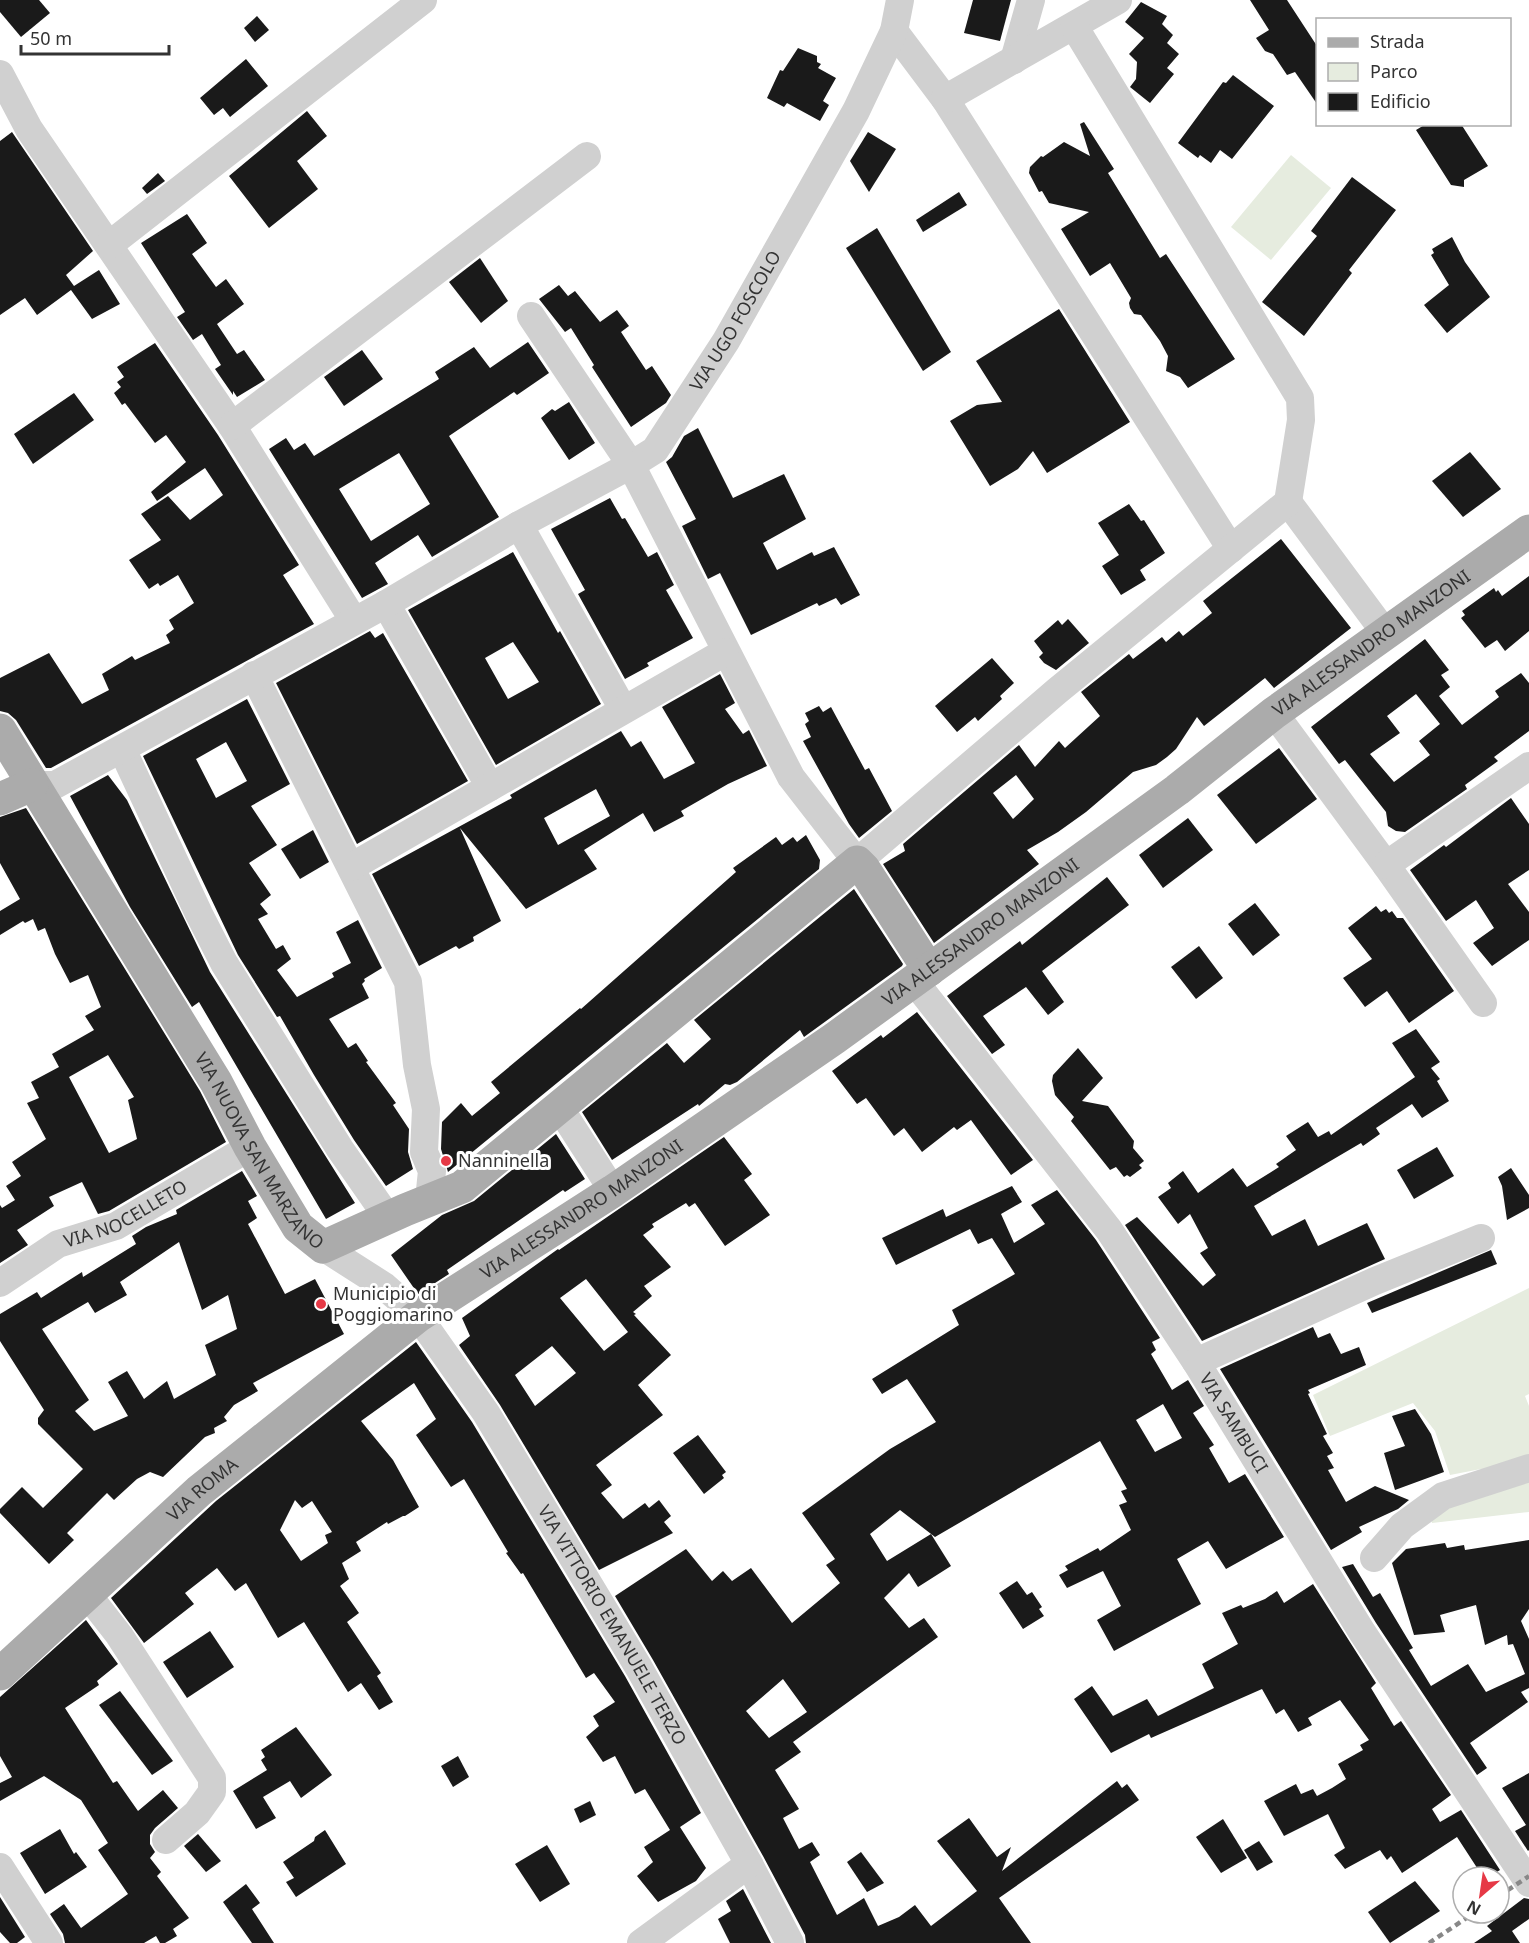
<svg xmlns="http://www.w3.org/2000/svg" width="1529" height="1943" viewBox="0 0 1529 1943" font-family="'Noto Sans',sans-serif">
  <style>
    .green { fill: #e6ecdf }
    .building { fill: #1a1a1a; fill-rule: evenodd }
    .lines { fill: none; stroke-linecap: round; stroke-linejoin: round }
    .minor { stroke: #d0d0d0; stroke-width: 28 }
    .major { stroke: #ababab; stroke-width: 33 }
    .rail { stroke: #888; stroke-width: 4.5; stroke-dasharray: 6 4.5; stroke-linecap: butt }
    .poi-dot { fill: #e63946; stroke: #fff; stroke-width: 2 }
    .labels { text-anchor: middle; stroke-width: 6; stroke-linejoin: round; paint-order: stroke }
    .street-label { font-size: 18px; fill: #333; stroke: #fff }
    .poi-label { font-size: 18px; fill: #333; stroke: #fff; text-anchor: start }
  </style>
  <rect width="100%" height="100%" fill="#fff"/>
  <g class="green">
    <path d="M1291 155 1331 188 1271 260 1231 227Z"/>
    <path d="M1529 1288V1394L1525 1396 1529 1406V1512L1432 1523 1428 1506 1481 1489V1469L1450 1475 1435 1431 1413 1403 1330 1436 1313 1395Z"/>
  </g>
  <g class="building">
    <path d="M0 0H39L50 13 21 37 0 12Z"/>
    <path d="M973 0H1011L1000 41 964 33Z"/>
    <path d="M1250 0H1287L1317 46V104L1295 72 1287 75 1273 54 1265 51 1256 38 1269 30Z"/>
    <path d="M1141 2 1167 16 1162 24 1173 35 1167 43 1179 54 1167 68 1174 74 1150 103 1130 87 1136 79 1137 62 1129 54 1144 38 1125 22Z"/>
    <path d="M257 16 269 30 255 42 244 28Z"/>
    <path d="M798 48 817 56V62L821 64 818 68 836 78 823 101 829 105 820 121 787 103 784 107 767 98 780 70 783 71Z"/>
    <path d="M246 59 268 86 230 117 223 108 214 115 200 98Z"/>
    <path d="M1233 75 1274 106 1232 159 1220 150 1211 163 1200 155 1198 158 1178 143 1223 82 1226 83Z"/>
    <path d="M307 111 327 136 297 161 318 189 269 228 229 176Z"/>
    <path d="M1084 122 1114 169 1108 173 1160 258 1166 254 1235 359 1188 388 1180 377 1166 371 1168 356 1160 341 1141 315 1134 314 1130 308 1129 303 1131 298 1110 263 1090 276 1061 229 1089 212 1049 203 1042 191 1039 192 1029 173 1030 167 1041 156 1043 157 1064 142 1090 156 1080 124Z"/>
    <path d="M1426 124H1461L1488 166 1464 180V187L1451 185 1416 130Z"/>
    <path d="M12 132 93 251 66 275 74 286 99 270 120 304 92 319 71 290 37 315 25 298 0 315V141Z"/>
    <path d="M868 132 896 149 869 192 850 161Z"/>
    <path d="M158 173 165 181 147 194 142 188Z"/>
    <path d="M1352 177 1396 210 1349 270 1352 273 1304 336 1262 302 1317 236 1311 231Z"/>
    <path d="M959 192 967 205 923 232 916 220Z"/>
    <path d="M187 214 207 243 192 254 216 287 226 279 244 304 217 324 237 354 244 350 265 380 237 397 233 391V395L215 369 221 365 202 334 193 340 177 317 185 312 141 243Z"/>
    <path d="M877 228 951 352 923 371 846 248Z"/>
    <path d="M1452 237 1465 262 1490 297 1447 333 1424 305 1449 285 1431 255 1434 253 1432 249Z"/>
    <path d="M480 258 508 301 481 323 449 282Z"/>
    <path d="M559 285 568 296 575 291 600 322 617 310 629 326 621 332 646 370 652 366 671 395 666 403 631 427 592 367 594 365 571 328 565 332 539 299Z"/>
    <path d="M1059 309 1130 422 1047 473 1033 451 1018 469 990 486 950 421 977 405 1002 402 976 361Z"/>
    <path d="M528 342 549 373 517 395 514 392 449 436 499 517 432 557 418 535 375 563 388 584 362 598 269 449 286 438 294 450 305 443 314 456 439 379 435 372 474 347 490 368ZM399 453 430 504 371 541 339 489Z"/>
    <path d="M155 343 218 435 299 565 283 575 314 624 51 768H46L16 720 8 713 0 711V678L49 653 82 704 109 690 102 674 132 656 135 660 170 643 166 635 174 629 169 620 194 603 178 575 160 586 158 583 149 589 129 560 161 540 141 514 168 496 190 520 223 495 205 468 157 501 151 492 186 462 166 435 155 443 125 403 122 405 114 393 121 387 117 382 124 377 117 367Z"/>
    <path d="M362 350 383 379 344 406 324 377Z"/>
    <path d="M74 393 94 420 33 464 14 434Z"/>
    <path d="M569 402 595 443 569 460 541 418 552 409 555 411Z"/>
    <path d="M698 428 733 498 784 474 806 519 763 543 777 570 812 552 814 556 834 547 860 595 841 605 836 598 819 606 817 603 751 635 720 573 708 579 682 526 696 519 666 462 672 457 684 436Z"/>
    <path d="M1470 452 1501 489 1463 517 1432 481Z"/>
    <path d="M610 498 622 519 625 518 648 557 657 552 674 585 666 590 693 638 647 663 649 666 625 679 578 594 585 590 551 529Z"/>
    <path d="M1129 504 1141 521 1144 520 1165 553 1140 570 1146 580 1121 595 1102 566 1119 555 1098 523Z"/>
    <path d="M1281 539 1351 628 1274 688 1265 678 1204 726 1197 717 1176 749 1167 757 1156 765 1133 772 1086 812 1058 832 1027 850 1039 864 934 943 883 864 905 851 903 844 1019 745 1035 767 1059 741 1065 748 1100 716 1081 692 1129 654 1133 659 1162 637 1166 642 1179 631 1183 636 1212 613 1203 601ZM1016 775 1034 799 1013 819 993 793Z"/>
    <path d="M513 552 558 633 560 631 601 704 496 765 408 610ZM513 642 539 682 508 699 485 658Z"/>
    <path d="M1529 576V631L1505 651 1497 640 1485 648 1461 618 1465 615 1462 611 1494 588 1496 592 1498 590 1502 596Z"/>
    <path d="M1068 619 1089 643 1056 670 1044 663 1039 657 1043 653 1034 641 1058 620 1062 625Z"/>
    <path d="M370 631 375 638 383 633 468 781 357 844 276 683Z"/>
    <path d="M1425 639 1449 670 1441 675 1450 687 1439 696 1462 725 1499 697 1495 691 1521 673 1529 683V731L1494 757 1498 761 1465 785 1467 789 1405 832 1396 831 1388 826 1386 812 1345 760 1339 764 1311 727ZM1416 694 1440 724 1419 741 1430 755 1394 782 1370 754 1400 733 1387 716Z"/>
    <path d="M992 658 1014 683 1000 696 1002 699 978 721 975 717 957 732 935 706Z"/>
    <path d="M720 674 735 703 725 709 743 734 749 730 767 766 728 784 681 811 684 816 654 832 643 813 584 850 597 869 526 909 460 828 501 921 473 937 474 941 459 949 456 946 419 966 372 874 512 798 510 795 621 731 631 747 641 741 664 779 695 763 662 707ZM596 789 610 816 558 845 544 818Z"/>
    <path d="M247 699 290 784 251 806 277 845 249 863 271 895 260 904 268 914 258 919 276 949 283 945 291 959 277 970 297 997 334 977 332 973 351 963 336 932 358 920 382 968 364 979 365 981 362 984 369 998 329 1019 348 1048 356 1043 368 1061 366 1062 396 1103 393 1105 409 1129 408 1152 413 1169 386 1186 354 1140 314 1075 280 1016 277 1017 238 955 143 756ZM226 742 247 781 216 798 196 759Z"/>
    <path d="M819 706 823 712 831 707 865 770 869 768 892 811 859 838 849 824 803 741 811 737 805 724 809 721 805 713Z"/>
    <path d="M1279 748 1317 799 1256 844 1217 795Z"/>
    <path d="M108 775 127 800 210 972 355 1203 326 1219 199 1002 192 1007 130 907 70 796Z"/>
    <path d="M1511 798 1529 824V870L1508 884 1529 912V940L1492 966 1473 943 1494 928 1476 900 1446 921 1410 870 1444 845 1446 847Z"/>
    <path d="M26 808 200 1091 226 1142 109 1211 98 1214 82 1182 49 1197 54 1206 17 1230 28 1245 0 1263V1205L2 1208 15 1200 6 1186 21 1176 12 1162 46 1139 27 1103 39 1098 31 1082 59 1067 52 1054 94 1030 85 1016 101 1007 88 975 70 983 55 954 45 928 38 931 33 919 25 923 23 921 0 935V911L20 899 0 863V817ZM108 1055 134 1097 128 1100 137 1139 109 1153 69 1077Z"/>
    <path d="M1188 818 1213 850 1163 888 1139 855Z"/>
    <path d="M313 830 329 862 300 879 281 849Z"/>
    <path d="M806 835 820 860 819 869 448 1172 441 1149 442 1122 461 1103 472 1116 500 1093 491 1082 580 1008 581 1009 736 872 733 868 776 837 782 845 793 837 797 842Z"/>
    <path d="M1107 877 1129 905 1042 971 1064 1002 1048 1015 1026 987 983 1016 1005 1045 992 1054 947 996 1020 941 1022 945Z"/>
    <path d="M854 889 903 964 902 966 804 1037 800 1030 737 1082 730 1085 725 1084 699 1106 698 1104 612 1160 582 1112 667 1043 684 1063 711 1039 694 1020Z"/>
    <path d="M1255 903 1280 935 1253 956 1228 924Z"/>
    <path d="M1376 906 1381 912 1386 909 1389 913 1392 911 1397 918H1403L1454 991 1409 1023 1387 991 1365 1007 1343 978 1372 959 1348 928Z"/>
    <path d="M1199 946 1223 978 1196 999 1171 967Z"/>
    <path d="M917 1012 1033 1160 1011 1175 971 1120 957 1130 954 1127 922 1152 904 1128 894 1136 866 1098 857 1104 832 1071 881 1035 883 1038Z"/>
    <path d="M1416 1029 1440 1062 1431 1068 1440 1079 1437 1081 1449 1101 1422 1118 1412 1104 1376 1128 1380 1134 1363 1146 1361 1143 1254 1206 1272 1236 1305 1219 1318 1246 1367 1223 1385 1259 1202 1341 1125 1225 1137 1217 1203 1286 1216 1275 1200 1253 1208 1248 1190 1214 1178 1224 1158 1197 1171 1188 1168 1183 1183 1171 1198 1193 1233 1168 1247 1187 1279 1167 1276 1164 1296 1150 1286 1136 1308 1122 1318 1137 1329 1131 1331 1135 1415 1077 1392 1043Z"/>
    <path d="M1078 1048 1103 1078 1082 1101 1108 1106 1134 1141 1133 1148 1144 1161 1139 1165 1142 1168 1130 1177 1127 1175 1124 1177 1116 1167 1110 1170 1071 1121 1074 1117 1055 1095 1052 1081 1053 1075Z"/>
    <path d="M556 1134 585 1179 565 1192 563 1190 447 1270 449 1274 418 1294 391 1255 442 1215 474 1201Z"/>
    <path d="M724 1137 752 1174 744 1180 770 1215 725 1246 695 1203 689 1207 686 1203 652 1224 654 1227 643 1235 671 1267 644 1286 652 1296 633 1312 636 1314 634 1315 671 1355 638 1385 663 1415 596 1465 612 1485 601 1493 623 1519 645 1503 649 1508 659 1500 671 1516 664 1522 673 1533 599 1570 500 1405 459 1345 470 1336 462 1318 558 1249 559 1250ZM586 1279 628 1332 604 1351 560 1298ZM552 1346 576 1373 535 1406 515 1375Z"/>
    <path d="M1437 1147 1454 1176 1414 1199 1397 1170Z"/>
    <path d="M1511 1168 1529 1195V1208L1507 1220 1502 1186 1498 1177Z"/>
    <path d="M242 1171 257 1196 248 1201 257 1218 248 1224 285 1294 315 1279 344 1334 253 1383 258 1391 234 1405 224 1417 227 1421 214 1428 215 1433 205 1437 163 1477 150 1472 137 1479 114 1500 107 1493 67 1533 74 1540 49 1564 0 1513V1509L22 1487 43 1508 83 1469 38 1424V1418L44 1410 0 1341V1314L37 1292 41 1298 82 1272 83 1277 136 1244 132 1236 146 1227 177 1214 176 1210ZM179 1242 202 1310 228 1295 237 1329 205 1345 216 1375 174 1399 167 1381 144 1399 127 1371 108 1382 128 1416 94 1431 75 1411 89 1400 42 1329 88 1302 95 1313 127 1295 120 1282Z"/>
    <path d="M1012 1186 1022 1202 1001 1214 1014 1243 1045 1224 1031 1205 1057 1190 1096 1240 1160 1338 1152 1342 1156 1350 1151 1354 1172 1390 1188 1380 1204 1406 1193 1413 1214 1445 1209 1448 1229 1483 1245 1474 1284 1537 1226 1569 1208 1541 1177 1559 1201 1604 1114 1651 1097 1620 1121 1606 1103 1571 1067 1588 1059 1575 1068 1570 1065 1566 1098 1548 1100 1551 1131 1530 1119 1505 1127 1502 1121 1491 1127 1489 1100 1441 935 1537 900 1510 870 1534 887 1561 931 1534 951 1566 918 1587 909 1573 884 1598 909 1628 924 1618 938 1637 793 1742 801 1752 775 1770 799 1809 783 1818 799 1849 812 1842 820 1855 810 1862 837 1915 864 1898 878 1926 899 1917 915 1905 931 1926 977 1891 937 1841 969 1818 997 1857 1011 1847 1002 1871 1117 1781 1122 1788 1127 1784 1139 1800 999 1898 1031 1943H806L805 1935 763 1856 653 1660 615 1596 686 1549 712 1581 723 1571 732 1581 751 1568 792 1623 840 1583 826 1565 835 1559 802 1513 890 1449 936 1422 907 1379 882 1394 872 1379 959 1325 952 1310 1015 1274 992 1238 978 1244 970 1229 896 1265 882 1238 943 1209 946 1217ZM1163 1404 1182 1438 1155 1452 1136 1420ZM783 1679 807 1712 769 1738 746 1711Z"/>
    <path d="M1491 1250 1497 1264 1372 1313 1367 1303Z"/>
    <path d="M1313 1327 1318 1338 1330 1333 1341 1354 1359 1347 1366 1365 1308 1390 1310 1393 1308 1394 1327 1434 1323 1436 1333 1453 1327 1456 1334 1468 1328 1470 1346 1502 1375 1486 1409 1500 1398 1509 1359 1527 1362 1532 1331 1550 1220 1369Z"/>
    <path d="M416 1342 472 1422 625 1676 701 1813 680 1827 706 1868 696 1881 658 1902 637 1876 653 1862 644 1847 670 1830 645 1789 635 1794 615 1756 603 1762 586 1737 599 1726 593 1716 615 1702 594 1673 586 1678 523 1573 521 1574 506 1553 508 1552 464 1479 451 1487 416 1435 436 1419 414 1383 361 1421 393 1460 419 1507 405 1516H403L388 1524 387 1522 356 1542 361 1551 342 1563 349 1579 340 1586 359 1613 347 1622 381 1673 377 1676 393 1702 379 1710 361 1683 348 1692 304 1622 278 1638 246 1583 235 1591 217 1568 185 1593 194 1604 144 1643 111 1598 216 1501ZM295 1500 302 1508 312 1501 332 1532 325 1535 328 1543 301 1561 280 1530Z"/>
    <path d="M1415 1409 1431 1434 1444 1472 1395 1490 1384 1453 1405 1446 1392 1416Z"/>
    <path d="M698 1435 726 1472 722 1475 724 1478 704 1494 673 1453Z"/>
    <path d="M1529 1540V1609L1521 1621 1529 1639V1688L1521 1692 1528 1702 1470 1743 1487 1768 1477 1775 1376 1623 1342 1567 1353 1564 1373 1597 1380 1593 1413 1648 1409 1650 1431 1686 1468 1664 1486 1692 1525 1674 1513 1644 1508 1645 1507 1635 1485 1645 1476 1605 1440 1615 1445 1632 1414 1635 1392 1563 1406 1549 1445 1543 1447 1548 1464 1545 1465 1550Z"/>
    <path d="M1017 1581 1027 1595 1032 1592 1042 1607 1039 1609 1044 1616 1023 1629 999 1593Z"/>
    <path d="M1313 1584 1376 1683 1371 1688 1394 1726 1401 1721 1451 1795 1432 1809 1440 1822 1461 1810 1500 1870 1489 1877H1483L1457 1837 1402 1873 1391 1856 1387 1860 1380 1850 1345 1869 1334 1855 1345 1848 1328 1814 1284 1836 1264 1801 1296 1784 1301 1794 1313 1789 1317 1796 1332 1788 1346 1779 1338 1764 1363 1750 1360 1745 1369 1740 1340 1700 1308 1718 1312 1725 1298 1732 1284 1709 1276 1714 1262 1689 1151 1738 1149 1734 1111 1753 1074 1699 1092 1686 1113 1716 1147 1699 1158 1716 1214 1688 1202 1664 1238 1644 1222 1613 1241 1605 1243 1608 1265 1599 1277 1591 1284 1603Z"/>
    <path d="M86 1620 118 1664 97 1681 99 1685 65 1708 113 1783 117 1781 138 1811 163 1790 178 1808 155 1828 150 1835V1844L155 1852 150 1858 161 1872 157 1876 189 1918 173 1929 177 1936 165 1943H160L156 1936 144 1943H65L63 1934 50 1914 64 1904 81 1928 128 1894 98 1850 108 1843 81 1800 44 1776 0 1801V1783L12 1777 0 1756V1697Z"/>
    <path d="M210 1631 234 1667 187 1698 163 1662Z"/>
    <path d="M120 1691 173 1761 152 1775 99 1705Z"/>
    <path d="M296 1727 332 1775 301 1798 290 1781 263 1797 276 1818 256 1829 233 1791 267 1770 261 1760 265 1757 261 1750Z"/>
    <path d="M458 1756 469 1777 453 1787 441 1766Z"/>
    <path d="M1529 1773V1850L1528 1851 1515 1831 1526 1825 1502 1788Z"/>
    <path d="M590 1801 596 1815 580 1823 574 1809Z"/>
    <path d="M1223 1819 1247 1858 1221 1873 1196 1837Z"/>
    <path d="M60 1829 74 1854 76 1852 87 1867 45 1894 20 1853Z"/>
    <path d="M325 1830 346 1864 296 1897 286 1882 294 1878 283 1862 314 1841 315 1837Z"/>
    <path d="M198 1834 221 1861 206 1872 184 1846Z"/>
    <path d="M1259 1841 1273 1862 1257 1871 1244 1850Z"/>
    <path d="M547 1845 570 1884 540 1902 515 1864Z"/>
    <path d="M861 1852 884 1883 867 1892 847 1862Z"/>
    <path d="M1415 1881 1440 1911 1390 1943 1368 1912Z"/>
    <path d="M246 1884 260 1903 252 1909 274 1943H252L223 1902Z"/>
    <path d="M743 1889 771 1943H730L718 1919 731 1911 726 1901Z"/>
    <path d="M0 1897 25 1937 17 1943H10L0 1932Z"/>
    <path d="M1524 1898 1529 1899V1919L1512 1931 1520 1943H1474L1492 1931 1487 1926Z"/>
  </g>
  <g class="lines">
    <g class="minor">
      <path d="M894 31 945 99 1231 549"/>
      <path d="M1014 60 1031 0"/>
      <path d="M0 74 29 129 232 426 354 621"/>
      <path d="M945 99 1118 0"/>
      <path d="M109 245 423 0"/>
      <path id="s1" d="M531 316 631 465 655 450 726 341 856 111 894 31 900 0"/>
      <path d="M232 426 587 156"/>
      <path d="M1288 502 1386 634"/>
      <path d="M519 525 623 709"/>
      <path d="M386 604 490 787"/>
      <path d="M254 675 408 982 417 1065 426 1109 424 1152 432 1171 429 1200"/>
      <path d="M1274 713 1386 865 1483 1003"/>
      <path d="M122 749 199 914 224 963 340 1149 388 1218"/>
      <path d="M32 785H55L386 604 519 525 631 465 791 777 857 862 1057 691 1288 502 1301 420 1300 398 1074 26"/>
      <path d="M1386 865 1529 766"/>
      <path d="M351 867 725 652"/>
      <path id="s2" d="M914 981 1109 1230 1196 1362 1362 1632 1529 1883"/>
      <path d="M559 1107 613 1191"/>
      <path id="s3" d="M323 1247 384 1286 418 1316 486 1413 639 1668 749 1864 790 1943"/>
      <path id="s4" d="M0 1283 58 1244 116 1226 250 1147"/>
      <path d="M1196 1362 1375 1281 1481 1238"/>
      <path d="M1374 1558 1402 1526 1443 1496 1529 1468"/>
      <path d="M87 1594 119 1635 212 1778V1792L197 1813 166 1840"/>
      <path d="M0 1867 49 1943"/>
      <path d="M641 1943 749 1864"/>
    </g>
    <g class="major">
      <path id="s5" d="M0 730 216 1082 250 1147 298 1227 323 1247 405 1210 462 1187 857 862 864 869 929 970"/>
      <path d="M0 799 32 785"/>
      <path id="s6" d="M0 1674 199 1491 418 1316 613 1191 835 1038 1177 790 1274 713 1529 531"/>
    </g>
    <g class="rail">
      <path d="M1499 1896 1529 1876"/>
      <path d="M1429 1943 1474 1913"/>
    </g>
  </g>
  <g class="poi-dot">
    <circle cx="446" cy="1161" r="6"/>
    <circle cx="321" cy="1304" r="6"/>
  </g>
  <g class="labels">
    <g class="street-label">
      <text dy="6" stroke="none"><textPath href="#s1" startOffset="360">VIA UGO FOSCOLO</textPath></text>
      <text dy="6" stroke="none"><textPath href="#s6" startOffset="1718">VIA ALESSANDRO MANZONI</textPath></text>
      <text dy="6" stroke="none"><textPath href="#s6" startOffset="1232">VIA ALESSANDRO MANZONI</textPath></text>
      <text dy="6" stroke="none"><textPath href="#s5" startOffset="495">VIA NUOVA SAN MARZANO</textPath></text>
      <text dy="6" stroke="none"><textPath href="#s6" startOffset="746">VIA ALESSANDRO MANZONI</textPath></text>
      <text dy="6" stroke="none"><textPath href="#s4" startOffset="144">VIA NOCELLETO</textPath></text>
      <text dy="6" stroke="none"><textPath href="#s2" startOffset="546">VIA SAMBUCI</textPath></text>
      <text dy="6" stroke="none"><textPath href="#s6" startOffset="274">VIA ROMA</textPath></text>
      <text dy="6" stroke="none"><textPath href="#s3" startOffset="483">VIA VITTORIO EMANUELE TERZO</textPath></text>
    </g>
    <g class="poi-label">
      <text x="458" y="1167">Nanninella</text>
      <text x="333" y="1300">Municipio di<tspan x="333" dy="21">Poggiomarino</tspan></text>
    </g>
  </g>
  <rect x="1316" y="18" width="195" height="108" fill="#ffffff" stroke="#adadad" stroke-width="1.5"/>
  <rect x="1328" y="38" width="30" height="9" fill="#ababab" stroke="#adadad" stroke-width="1.5"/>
  <text x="1370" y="48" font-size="18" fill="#333333">Strada</text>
  <rect x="1328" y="63" width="30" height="18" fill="#e6ecdf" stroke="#adadad" stroke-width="1.5"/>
  <text x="1370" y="78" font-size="18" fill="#333333">Parco</text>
  <rect x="1328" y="93" width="30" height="18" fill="#1a1a1a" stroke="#adadad" stroke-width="1.5"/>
  <text x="1370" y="108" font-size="18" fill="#333333">Edificio</text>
  <g transform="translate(1481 1895) rotate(209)"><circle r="28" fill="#ffffff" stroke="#adadad" stroke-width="1.5"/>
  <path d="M0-4.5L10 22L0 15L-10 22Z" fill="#e63946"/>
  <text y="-9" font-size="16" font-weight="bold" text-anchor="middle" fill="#333333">N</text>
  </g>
  <path d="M21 45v9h148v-9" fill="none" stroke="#333333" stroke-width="3"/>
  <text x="30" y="45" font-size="18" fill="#333333" stroke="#ffffff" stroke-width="4.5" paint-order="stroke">50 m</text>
</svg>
